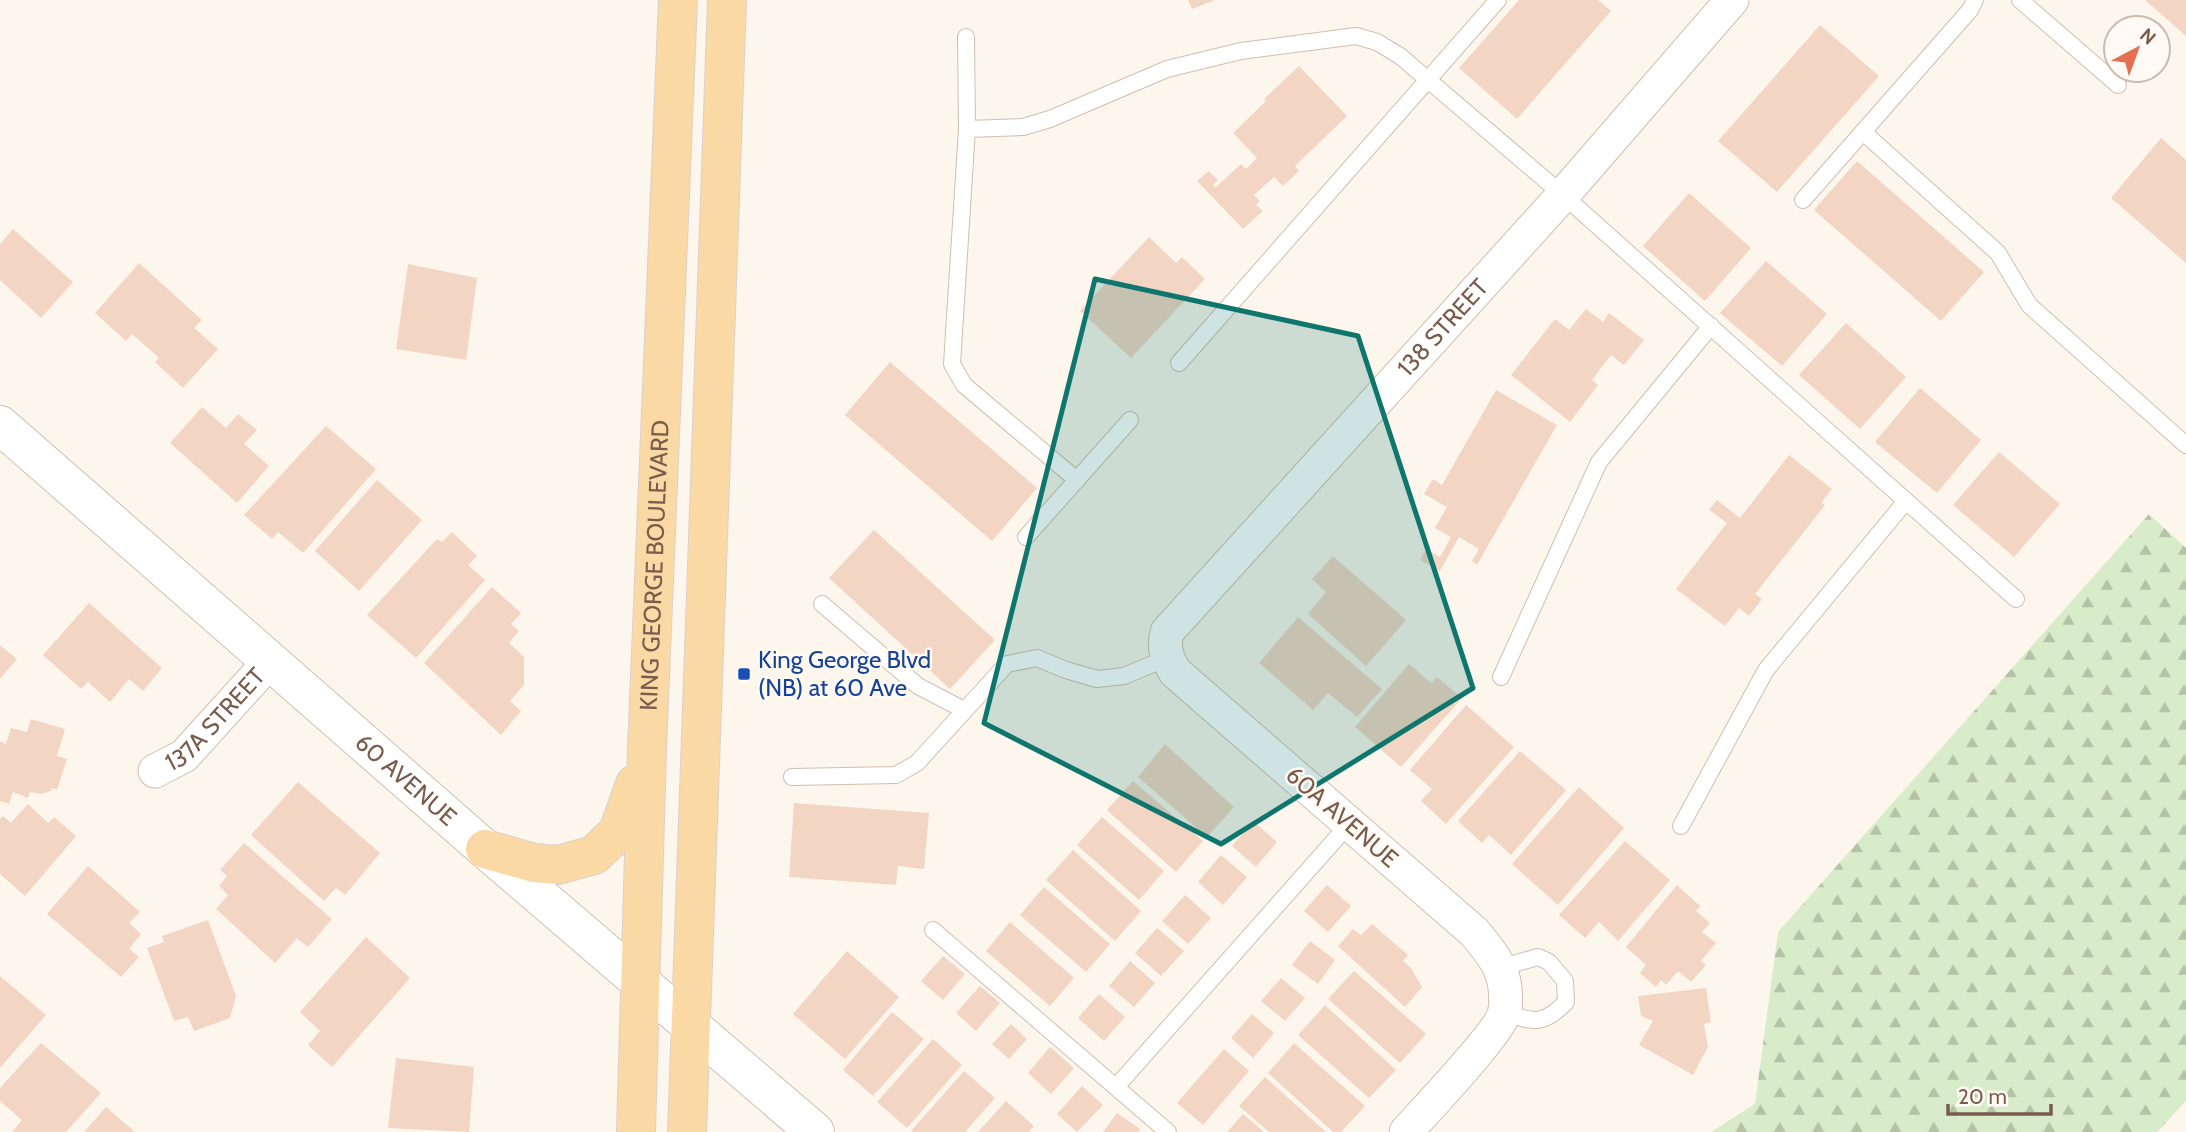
<svg xmlns="http://www.w3.org/2000/svg" width="2186" height="1132" viewBox="0 0 2186 1132" font-family="Cabin,sans-serif">
  <style>
    .forest { fill: url(#forest-firs) }
    .building { fill: #f3d5c3 }
    .lines { fill: none; stroke-linecap: round; stroke-linejoin: round }
    .service-casing { stroke: #d1beb0; stroke-width: 18 }
    .minor-casing { stroke: #d1beb0; stroke-width: 35 }
    .tertiary-casing { stroke: #d1beb0; stroke-width: 40 }
    .primary-casing { stroke: #dad1cd; stroke-width: 40 }
    .service { stroke: #fff; stroke-width: 16 }
    .minor { stroke: #fff; stroke-width: 33 }
    .tertiary { stroke: #fff; stroke-width: 38 }
    .primary { stroke: #fbd9a5; stroke-width: 38 }
    .marked { fill: #0f766e; fill-opacity: 0.2; stroke: #0f766e; stroke-width: 5; stroke-linejoin: round }
    .transit-dot { fill: #1a4fb4; stroke: #fffaf3; stroke-width: 2.5 }
    .labels { text-anchor: middle; stroke-width: 5; stroke-linejoin: round; paint-order: stroke }
    .street-label { font-size: 24px; fill: #7a5c4d; stroke: #fffaf3 }
    .transit-label { font-size: 24px; fill: #164399; stroke: #fffaf3; text-anchor: start }
  </style>
  <defs>
    <pattern id="forest-firs" width="22" height="20" patternUnits="userSpaceOnUse" patternTransform="scale(1.75)"><rect width="22" height="20" fill="#d8ecc9"/><path d="M5 1l3.5 6h-7zM16 11l3.5 6h-7z" fill="#b4c2a5"/></pattern>
  </defs>
  <rect width="100%" height="100%" fill="#fdf6ec"/>
  <path class="forest" d="M2149 514 2186 548V1101L2157 1132H1711L1755 1104 1778 932Z"/>
  <g class="building">
    <path d="M1188 0H1215L1192 9Z"/>
    <path d="M1519 0H1598L1611 11 1517 119 1459 68Z"/>
    <path d="M2145 0H2186V36Z"/>
    <path d="M1820 25 1879 76 1777 192 1718 141Z"/>
    <path d="M1299 66 1347 116 1295 166 1299 171 1283 186 1274 177 1254 195 1260 201 1256 205 1263 211 1243 229 1197 181 1209 171 1218 180 1213 185 1215 188 1241 164 1246 169 1257 158 1233 133 1266 101 1264 99Z"/>
    <path d="M2161 138 2186 160V263L2111 198Z"/>
    <path d="M1857 161 1984 272 1941 321 1814 210Z"/>
    <path d="M1689 193 1751 248 1705 301 1643 246Z"/>
    <path d="M13 229 73 282 41 318 0 280V244Z"/>
    <path d="M1149 237 1176 263 1182 257 1205 279 1131 358 1080 311Z"/>
    <path d="M1766 261 1827 314 1782 366 1720 313Z"/>
    <path d="M139 263 202 320 194 328 218 349 183 388 155 362 159 358 132 334 126 341 95 313Z"/>
    <path d="M408 264 477 278 466 360 396 349Z"/>
    <path d="M1586 309 1603 322 1609 313 1644 340 1624 365 1611 355 1592 380 1598 385 1570 422 1511 375 1555 319 1569 330Z"/>
    <path d="M1846 323 1906 377 1860 429 1799 375Z"/>
    <path d="M890 362 1037 488 992 541 845 415Z"/>
    <path d="M1920 388 1981 440 1937 493 1875 442Z"/>
    <path d="M1496 390 1557 425 1477 565 1472 561 1479 549 1459 537 1440 571 1420 560 1426 549 1440 557 1451 537 1435 528 1447 507 1424 494 1433 479 1442 485Z"/>
    <path d="M202 407 226 428 238 414 257 430 244 444 269 466 237 503 170 443Z"/>
    <path d="M326 426 376 469 303 553 278 532 272 539 244 515Z"/>
    <path d="M1999 452 2060 504 2014 557 1953 505Z"/>
    <path d="M1789 455 1832 489 1821 503 1825 505 1755 594 1762 599 1749 616 1739 608 1725 626 1676 589 1727 523 1709 510 1717 500 1740 518Z"/>
    <path d="M377 480 422 520 359 591 315 551Z"/>
    <path d="M874 530 995 640 950 689 829 578Z"/>
    <path d="M452 532 477 556 468 565 485 580 416 658 367 615 437 539 442 542Z"/>
    <path d="M1333 556 1406 620 1366 666 1308 614 1326 592 1312 579Z"/>
    <path d="M492 587 521 613 511 624 519 631 509 643 524 657V685L510 701 521 711 501 735 424 663Z"/>
    <path d="M89 603 162 668 143 691 129 679 110 702 88 682 81 689 43 655Z"/>
    <path d="M1298 617 1382 689 1357 717 1328 693 1313 710 1259 663Z"/>
    <path d="M0 645 17 659 0 679Z"/>
    <path d="M1409 664 1431 683 1437 677 1462 698 1401 767 1355 727Z"/>
    <path d="M1466 705 1514 747 1446 824 1421 801 1432 789 1410 770Z"/>
    <path d="M31 719 65 729 57 756 67 759 57 790 52 788 51 791 41 794 30 792 28 798 13 792 9 804 0 801V741L6 744 11 728 27 732Z"/>
    <path d="M1165 744 1234 807 1207 837 1138 777Z"/>
    <path d="M1520 751 1566 790 1511 855 1489 835 1482 843 1458 821Z"/>
    <path d="M1133 781 1203 841 1176 872 1107 810Z"/>
    <path d="M298 782 380 853 345 895 336 888 324 901 251 835Z"/>
    <path d="M1579 787 1624 828 1558 905 1512 864Z"/>
    <path d="M794 803 929 813 924 869 898 866 896 885 789 877Z"/>
    <path d="M28 804 48 823 54 817 76 836 25 896 0 874V819L3 816 11 823Z"/>
    <path d="M1102 817 1164 871 1139 900 1077 845Z"/>
    <path d="M1253 821 1277 842 1256 867 1232 846Z"/>
    <path d="M1625 841 1670 880 1618 941 1599 922 1585 938 1559 915Z"/>
    <path d="M244 843 332 919 308 947 297 938 275 963 216 909 228 895 219 886 227 876 220 870Z"/>
    <path d="M1073 850 1141 911 1115 941 1046 880Z"/>
    <path d="M1221 855 1247 877 1223 905 1198 882Z"/>
    <path d="M88 866 140 912 129 923 141 934 129 949 139 957 121 977 47 914Z"/>
    <path d="M1327 885 1351 906 1328 932 1304 911Z"/>
    <path d="M1677 885 1700 906 1696 911 1710 923 1702 932 1716 943 1701 961 1706 965 1691 982 1678 971 1666 985 1661 980 1656 987 1640 973 1646 965 1626 947Z"/>
    <path d="M1044 887 1110 944 1086 972 1020 915Z"/>
    <path d="M1185 895 1211 918 1188 944 1162 921Z"/>
    <path d="M208 920 236 996 230 1018 194 1031 188 1017 174 1021 147 948 164 942 162 936Z"/>
    <path d="M1010 922 1074 978 1050 1006 986 951Z"/>
    <path d="M1372 924 1408 955 1403 961 1411 968 1422 987 1405 1007 1338 946 1353 929 1361 935Z"/>
    <path d="M1157 928 1184 951 1161 976 1135 953Z"/>
    <path d="M366 937 410 978 332 1067 308 1045 320 1031 300 1012Z"/>
    <path d="M1310 941 1335 960 1318 984 1292 965Z"/>
    <path d="M847 951 899 997 845 1059 793 1014Z"/>
    <path d="M943 956 965 974 943 1000 921 981Z"/>
    <path d="M1130 961 1155 983 1134 1007 1109 986Z"/>
    <path d="M1354 971 1426 1034 1400 1063 1328 999Z"/>
    <path d="M0 976 46 1015 0 1068Z"/>
    <path d="M1281 978 1305 998 1285 1021 1261 1001Z"/>
    <path d="M980 986 1000 1003 976 1031 956 1013Z"/>
    <path d="M1706 988 1711 1022 1704 1024 1708 1047 1693 1075 1639 1045 1653 1021 1641 1016 1638 996Z"/>
    <path d="M1099 994 1125 1017 1104 1041 1078 1018Z"/>
    <path d="M1325 1005 1396 1070 1369 1098 1298 1035Z"/>
    <path d="M892 1012 924 1039 873 1096 843 1070Z"/>
    <path d="M1252 1014 1274 1033 1253 1058 1231 1038Z"/>
    <path d="M1011 1024 1027 1039 1009 1059 992 1044Z"/>
    <path d="M933 1039 962 1065 907 1128 877 1102Z"/>
    <path d="M41 1043 101 1093 66 1132H12L22 1120 0 1101V1088Z"/>
    <path d="M1294 1043 1365 1106 1341 1132H1333L1268 1073Z"/>
    <path d="M1050 1047 1074 1068 1051 1094 1028 1073Z"/>
    <path d="M1224 1049 1249 1071 1203 1125 1177 1103Z"/>
    <path d="M396 1058 474 1067 469 1132 388 1128Z"/>
    <path d="M964 1071 995 1098 965 1132H913L911 1131Z"/>
    <path d="M1265 1077 1326 1132H1269L1239 1106Z"/>
    <path d="M1082 1086 1103 1105 1077 1132 1057 1114Z"/>
    <path d="M1006 1101 1034 1126 1029 1132H978Z"/>
    <path d="M106 1107 135 1132H84Z"/>
    <path d="M1117 1113 1140 1129 1138 1132H1103Z"/>
    <path d="M1243 1114 1264 1132H1227Z"/>
  </g>
  <g class="lines">
    <g class="service-casing">
      <g id="service">
        <path d="M2020 0 2118 85"/>
        <path d="M966 37 967 129 952 364 964 385 1077 480"/>
        <path d="M967 129 1023 127 1050 119 1167 69 1241 51 1356 36 1377 42 1400 56 1563 195 2016 599"/>
        <path d="M1863 132 1998 253 2029 305 2186 445"/>
        <path d="M1803 200 1970 10 1975 0"/>
        <path d="M1179 363 1498 0"/>
        <path d="M1026 537 1130 420"/>
        <path d="M822 604 918 686 964 710"/>
        <path d="M1501 677 1599 462 1711 326"/>
        <path d="M792 777 896 775 917 763 1007 664 1037 658 1066 670 1097 679 1124 676 1167 658"/>
        <path d="M1681 826 1766 670 1906 501"/>
        <path d="M933 930 1168 1132"/>
        <path d="M1499 968 1538 957 1549 962 1565 981 1566 1002C1543 1026 1534 1022 1505 1013"/>
        <path d="M1116 1087 1350 823"/>
      </g>
    </g>
    <g class="minor-casing">
      <g id="minor">
        <path id="s1" d="M155 771 184 756 270 661"/>
        <path id="s2" d="M1406 1132C1423 1113 1503 1029 1505 1010 1509 974 1496 958 1474 932L1175 672C1167 658 1163 649 1167 632L1563 195 1732 0"/>
      </g>
    </g>
    <g class="tertiary-casing">
      <g id="tertiary">
        <path id="s3" d="M0 425 485 849 815 1132"/>
      </g>
    </g>
    <g class="primary-casing">
      <g id="primary">
        <path d="M485 849 534 863 558 865 594 855 618 832 635 784"/>
        <path id="s4" d="M636 1132 647 749 678 0"/>
        <path d="M687 1132 727 0"/>
      </g>
    </g>
    <use href="#service" class="service"/>
    <use href="#minor" class="minor"/>
    <use href="#tertiary" class="tertiary"/>
    <use href="#primary" class="primary"/>
  </g>
  <path class="marked" d="M1095 279 1358 336 1473 688 1221 844 984 723Z"/>
  <rect class="transit-dot" x="737" y="667" width="14" height="14" rx="3.5"/>
  <g class="labels">
    <g class="street-label">
      <text dy="8" stroke="none"><textPath href="#s2" startOffset="1094">138 STREET</textPath></text>
      <text dy="8" stroke="none"><textPath href="#s4" startOffset="567">KING GEORGE BOULEVARD</textPath></text>
      <text dy="8" stroke="none"><textPath href="#s1" startOffset="80">137A STREET</textPath></text>
      <text dy="8" stroke="none"><textPath href="#s3" startOffset="539">60 AVENUE</textPath></text>
      <text transform="translate(1342 817) rotate(41)" y="8">60A AVENUE</text>
    </g>
    <g class="transit-label">
      <text x="758" y="668">King George Blvd<tspan x="758" dy="28">(NB) at 60 Ave</tspan></text>
    </g>
  </g>
  <g transform="translate(2137 49) rotate(41)"><circle r="33" fill="#fffaf3" stroke="#cabbb1" stroke-width="2"/>
  <path d="M0-5L12 26L0 18L-12 26Z" fill="#e76f51"/>
  <text y="-10" font-size="19" font-weight="bold" text-anchor="middle" fill="#7a5c4d">N</text>
  </g>
  <path d="M1948 1104v10h103v-10" fill="none" stroke="#7a5c4d" stroke-width="3.5"/>
  <text x="1958" y="1104" font-size="21" fill="#7a5c4d" stroke="#fffaf3" stroke-width="5" paint-order="stroke">20 m</text>
</svg>
